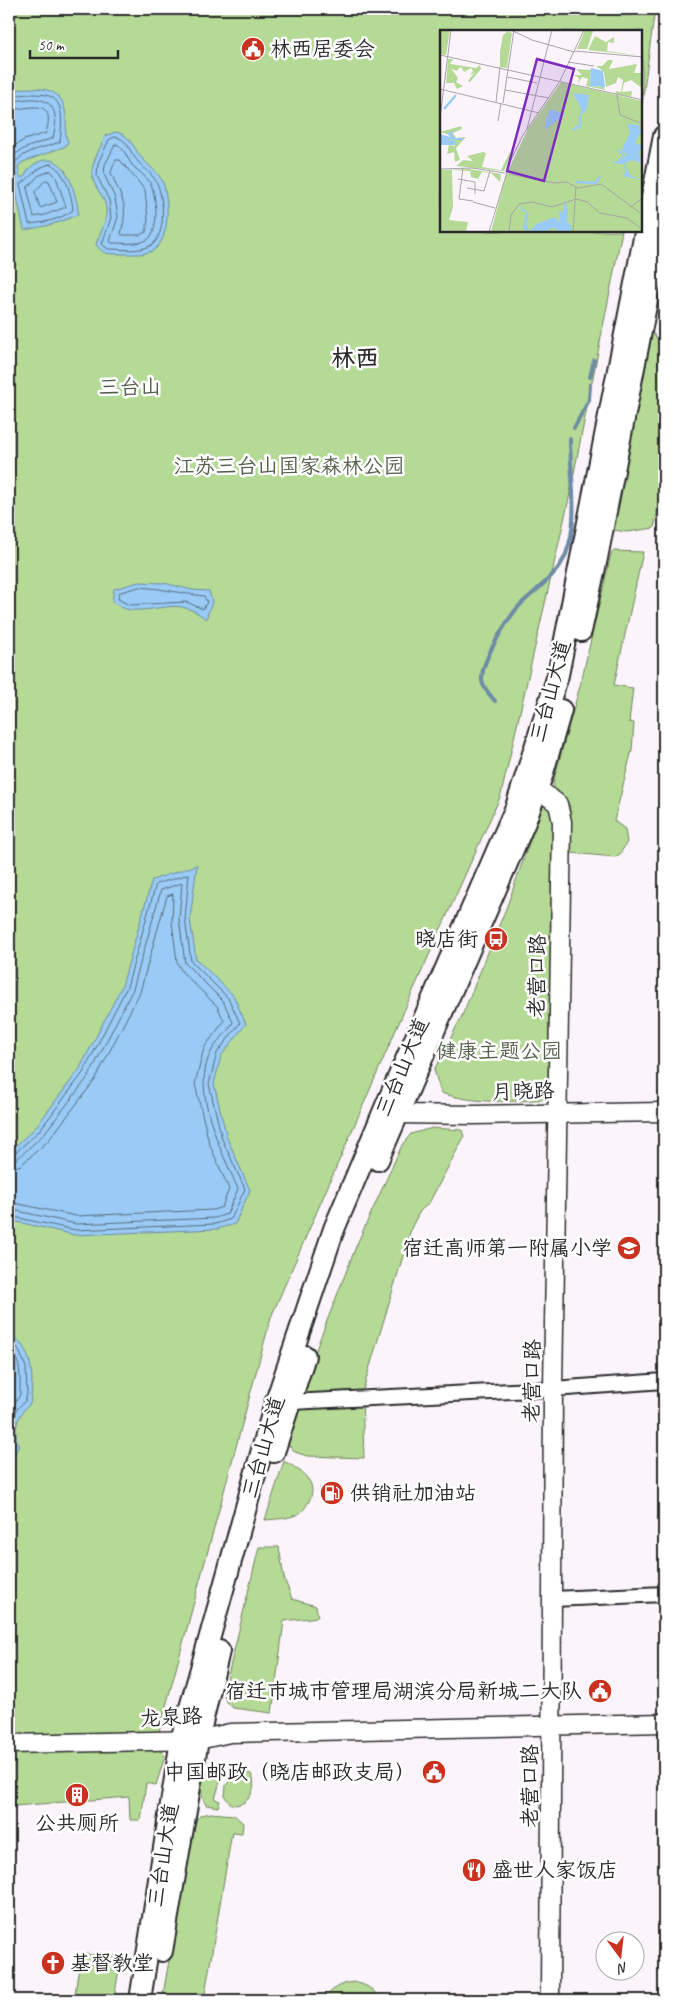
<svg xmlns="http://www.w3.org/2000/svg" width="673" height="2009" viewBox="0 0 673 2009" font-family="Caveat,'LXGW WenKai TC',sans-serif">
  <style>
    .green { fill: #b4da95; stroke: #708260 }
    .water { fill: #99cbf6; stroke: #6d8ba5 }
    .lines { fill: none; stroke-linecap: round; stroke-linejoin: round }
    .shore { stroke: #576b7c; stroke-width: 1 }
    .stream { stroke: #6d8ba5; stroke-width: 4 }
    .minor-casing { stroke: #2b2b2b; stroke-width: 18 }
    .tertiary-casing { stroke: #2b2b2b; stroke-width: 21 }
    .secondary-casing { stroke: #2b2b2b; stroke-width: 24 }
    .minor { stroke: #fff; stroke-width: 14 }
    .tertiary { stroke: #fff; stroke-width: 18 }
    .secondary { stroke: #fff; stroke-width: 20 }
    .labels { text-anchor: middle; stroke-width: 5; stroke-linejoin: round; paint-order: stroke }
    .poi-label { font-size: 21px; fill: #2b2b2b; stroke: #fff; text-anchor: start }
    .park-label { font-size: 21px; fill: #54604b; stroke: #fff }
    .street-label { font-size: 21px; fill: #2b2b2b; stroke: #fff }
    .quarter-label { font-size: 24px; font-weight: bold; fill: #2b2b2b; stroke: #fff }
    .inset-river { fill: none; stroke: #99cbf6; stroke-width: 2.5 }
    .inset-road { fill: none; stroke: #a8a4a8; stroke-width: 1 }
    .view { fill: #7b2cbf; fill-opacity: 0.15; stroke: #7b2cbf; stroke-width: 2.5 }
    .inset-edge { fill: none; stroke: #2b2b2b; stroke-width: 2.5 }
  </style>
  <rect width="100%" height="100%" fill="#fcf4fb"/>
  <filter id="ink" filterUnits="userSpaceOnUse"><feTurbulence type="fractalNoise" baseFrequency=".02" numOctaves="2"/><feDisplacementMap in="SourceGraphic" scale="10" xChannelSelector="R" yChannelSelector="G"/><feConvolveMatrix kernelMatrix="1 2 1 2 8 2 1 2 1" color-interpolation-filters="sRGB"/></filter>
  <g filter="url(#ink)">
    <g class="green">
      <path d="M9 9H655L642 104V31H442V231H622L568 503 501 795 408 1002 271 1317 159 1732 9 1734Z"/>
      <path d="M650 330 664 347V477L654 528 627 532 613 530Z"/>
      <path d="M614 551 643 552 614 685 633 688 629 722 634 723 632 750 614 821 625 829 627 842 620 854 615 857 571 853 569 849 570 806 554 787 553 783 581 682 611 554Z"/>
      <path d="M549 802 553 807 548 1089 546 1099C510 1102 476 1104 441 1093L434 1070 462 1016 507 906 543 804Z"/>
      <path d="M432 1128 462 1130 464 1137 429 1203 420 1211 412 1226 362 1393 364 1458 307 1456 295 1452 287 1443 288 1436 318 1344 357 1244 402 1145 411 1134Z"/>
      <path d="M284 1461C298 1469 320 1481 309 1501 306 1507 302 1513 296 1515 286 1519 276 1519 265 1520Z"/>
      <path d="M259 1547H279L284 1578 292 1599 316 1606 318 1617 284 1621 272 1713 233 1708 226 1702 224 1692Z"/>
      <path d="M148 1745 162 1752 165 1756 156 1785 146 1783 141 1820H130L129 1797 14 1806 10 1752Z"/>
      <path d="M216 1766 224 1768 215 1799 220 1801 218 1807 206 1805C198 1791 199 1770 216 1766Z"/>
      <path d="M246 1773 251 1774C259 1787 248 1809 231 1804L225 1797 226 1785 236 1774Z"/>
      <path d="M211 1813 234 1815 243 1823 242 1833 232 1832 204 2000H162C172 1940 185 1880 196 1820L201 1815Z"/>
      <path d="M81 1954 121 1956 114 2000H74Z"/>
      <path d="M353 1982C365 1984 375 1989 380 2000H325C331 1988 340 1984 353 1982Z"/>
    </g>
    <g class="water">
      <path d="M26 88C50 88 65 92 66 119 67 128 64 134 68 142L66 146 23 162 18 166 20 177H24C28 169 33 164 41 161 66 153 74 190 78 208V214C61 223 43 227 24 230L9 160V92Z"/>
      <path d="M115 132C130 134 132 146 141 157 148 166 159 172 163 183 169 200 171 241 152 251 143 255 132 254 122 254 110 254 102 255 96 244 102 229 111 214 103 198 99 192 94 184 92 177 90 164 101 148 105 136Z"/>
      <path d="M139 582 164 583 192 590 209 591 212 602 206 619C178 596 161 612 130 610 124 609 117 605 112 602L114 589Z"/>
      <path d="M197 865 190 919 196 959 233 995 246 1024 221 1056 214 1084 227 1138 250 1190 235 1224 217 1229 75 1235 9 1220V1152L35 1128 79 1070 122 986 152 880Z"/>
      <path d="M9 1334C13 1337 18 1340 21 1344 34 1360 33 1385 30 1404 18 1413 12 1431 19 1446L9 1462Z"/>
    </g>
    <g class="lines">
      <g class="shore">
        <path d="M9 96C54 91 66 92 60 142 44 148 23 150 13 165H9"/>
        <path d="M9 102C15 102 21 99 28 99 55 97 59 115 53 138 37 144 22 147 9 159"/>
        <path d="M9 110C28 109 57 96 46 133L24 140 9 149"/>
        <path d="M115 137C127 138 129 150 135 158 141 166 149 171 154 178 164 191 168 237 150 246 138 252 121 249 108 249L102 244 111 218 109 200 97 176 98 163 109 140Z"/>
        <path d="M116 144C124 147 127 158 132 165 137 170 144 175 149 181 157 192 160 233 147 240 138 245 122 243 112 243L110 241 118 217 115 198 104 174 105 165Z"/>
        <path d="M116 160H120L145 190 148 219 146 232 140 235H123L121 234C129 202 122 201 111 173Z"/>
        <path d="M50 164C65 169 72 196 73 210 62 219 44 223 29 224L20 184C32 178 34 168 50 164Z"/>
        <path d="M51 171 56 177 66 207 45 215 34 217 27 188 38 176Z"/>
        <path d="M46 180 49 181 57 202 40 208 35 192Z"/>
        <path d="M139 587C162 588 182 594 204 596L207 602 203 609 186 602 129 605 118 599 119 593Z"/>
        <path d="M9 1155 14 1154 39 1131 83 1073 127 987 156 884 189 874 185 919 191 961 228 998 240 1023 217 1053 209 1084 222 1139 245 1189 231 1219 215 1224 75 1230 9 1216"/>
        <path d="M9 1161 17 1159 43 1135 89 1076 133 989 161 890 182 883 179 919 185 963 223 1001 233 1022C228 1032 218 1040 212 1050 189 1090 222 1151 238 1189L227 1214 215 1218 76 1224 9 1209"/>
        <path d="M9 1169 21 1165 48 1141 95 1080 140 992 167 896 173 894 172 922 177 962 182 972 217 1006 224 1021 204 1048 195 1084 209 1143 229 1189 222 1207 213 1210 76 1216 9 1202"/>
        <path d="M9 1340 18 1348 26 1367 27 1394 25 1401 17 1409 11 1428 13 1446 9 1453"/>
        <path d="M9 1348C22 1359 20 1379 20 1394 19 1399 12 1404 9 1413"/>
      </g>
      <g class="stream">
        <path d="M590 377 594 360"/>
        <path d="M574 428 589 400 590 385"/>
        <path d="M495 701C490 695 482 687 482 679 481 661 510 614 523 602 537 589 559 573 566 554 580 517 570 477 570 439"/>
      </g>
      <g class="minor-casing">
        <g id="minor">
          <path d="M283 1404 291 1402 553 1389 664 1381"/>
          <path d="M553 1599 664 1594"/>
        </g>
      </g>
      <g class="tertiary-casing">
        <g id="tertiary">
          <path d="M526 785 537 788 558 804 562 822 553 1389 550 2000"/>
          <path d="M386 1108 398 1114 474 1115 664 1112"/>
          <path d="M9 1744 198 1740 230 1733 664 1723"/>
        </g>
      </g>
      <g class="secondary-casing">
        <g id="secondary">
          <path d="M581 631 597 558 664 213"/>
          <path d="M378 1160 525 822 542 776 561 710"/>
          <path d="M274 1452 305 1356"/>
          <path d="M162 1951 198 1740 219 1651"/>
          <path d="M140 2000 181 1740 274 1407 334 1229 385 1108 516 807 558 675 664 136"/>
        </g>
      </g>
      <use href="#minor" class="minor"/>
      <use href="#tertiary" class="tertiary"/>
      <use href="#secondary" class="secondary"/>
    </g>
  </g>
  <defs>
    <g id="civic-disc" transform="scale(1.25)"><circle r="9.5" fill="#c8321e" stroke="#fff"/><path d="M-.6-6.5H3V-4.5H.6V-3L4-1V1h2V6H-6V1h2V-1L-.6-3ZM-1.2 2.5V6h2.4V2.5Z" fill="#fff"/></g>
    <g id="bus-disc" transform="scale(1.25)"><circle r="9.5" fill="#c8321e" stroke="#fff"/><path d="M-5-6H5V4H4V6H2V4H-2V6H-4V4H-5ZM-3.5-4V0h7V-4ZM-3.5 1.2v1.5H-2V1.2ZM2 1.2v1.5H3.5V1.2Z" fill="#fff"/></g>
    <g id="school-disc" transform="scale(1.25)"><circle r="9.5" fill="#c8321e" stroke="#fff"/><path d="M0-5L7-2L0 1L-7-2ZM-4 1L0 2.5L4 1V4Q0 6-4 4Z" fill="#fff"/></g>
    <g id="fuel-disc" transform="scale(1.25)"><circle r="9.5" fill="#c8321e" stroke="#fff"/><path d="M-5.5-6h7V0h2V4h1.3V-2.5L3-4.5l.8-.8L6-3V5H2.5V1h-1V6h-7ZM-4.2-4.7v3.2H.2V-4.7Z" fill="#fff"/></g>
    <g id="building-disc" transform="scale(1.25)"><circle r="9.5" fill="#c8321e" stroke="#fff"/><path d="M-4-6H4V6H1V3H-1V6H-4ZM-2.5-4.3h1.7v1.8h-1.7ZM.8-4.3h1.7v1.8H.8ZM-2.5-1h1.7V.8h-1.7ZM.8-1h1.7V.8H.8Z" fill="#fff"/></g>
    <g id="restaurant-disc" transform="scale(1.25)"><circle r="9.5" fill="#c8321e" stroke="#fff"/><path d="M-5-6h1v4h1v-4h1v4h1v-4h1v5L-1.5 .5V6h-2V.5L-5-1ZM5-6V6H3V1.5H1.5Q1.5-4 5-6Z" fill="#fff"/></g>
    <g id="church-disc" transform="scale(1.25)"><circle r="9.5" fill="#c8321e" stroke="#fff"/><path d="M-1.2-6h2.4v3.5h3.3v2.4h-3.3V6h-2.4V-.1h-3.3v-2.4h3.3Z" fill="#fff"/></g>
  </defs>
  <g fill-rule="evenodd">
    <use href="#civic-disc" x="253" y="49"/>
    <use href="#bus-disc" x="496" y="939"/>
    <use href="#school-disc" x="629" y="1248"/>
    <use href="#fuel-disc" x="332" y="1493"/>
    <use href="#civic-disc" x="600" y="1691"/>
    <use href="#civic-disc" x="434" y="1772"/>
    <use href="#building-disc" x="77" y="1795"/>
    <use href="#restaurant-disc" x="474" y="1870"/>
    <use href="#church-disc" x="53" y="1963"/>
  </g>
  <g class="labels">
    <g class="poi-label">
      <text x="270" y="56">林西居委会</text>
      <text x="478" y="946" text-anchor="end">晓店街</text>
      <text x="612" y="1255" text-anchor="end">宿迁高师第一附属小学</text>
      <text x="350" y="1500">供销社加油站</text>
      <text x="582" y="1698" text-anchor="end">宿迁市城市管理局湖滨分局新城二大队</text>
      <text x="416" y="1779" text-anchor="end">中国邮政（晓店邮政支局）</text>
      <text x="77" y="1830" text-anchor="middle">公共厕所</text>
      <text x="492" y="1877">盛世人家饭店</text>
      <text x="70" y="1970">基督教堂</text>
    </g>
    <g class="park-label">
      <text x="130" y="394">三台山</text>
      <text x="289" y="473">江苏三台山国家森林公园</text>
      <text x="499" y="1058">健康主题公园</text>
    </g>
    <g class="street-label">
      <text transform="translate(550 691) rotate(-75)" y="7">三台山大道</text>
      <text transform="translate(537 976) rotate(-89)" y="7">老营口路</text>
      <text transform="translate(402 1067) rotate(-67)" y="7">三台山大道</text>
      <text transform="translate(523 1091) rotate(-2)" y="7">月晓路</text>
      <text transform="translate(532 1381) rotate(-89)" y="7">老营口路</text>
      <text transform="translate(263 1447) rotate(-74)" y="7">三台山大道</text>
      <text transform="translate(171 1717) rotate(-3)" y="7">龙泉路</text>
      <text transform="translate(530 1786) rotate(-90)" y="7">老营口路</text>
      <text transform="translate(163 1855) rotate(-81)" y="7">三台山大道</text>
    </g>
    <g class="quarter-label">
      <text x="355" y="366">林西</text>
    </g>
  </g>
  <g transform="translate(440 30)">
    <rect width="202" height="202" fill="#fcf4fb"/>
    <path d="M10 0 6 25 0 24V1ZM145 0 153 1 147 19H137ZM68 1 72 3 67 38 60 37V22L63 5ZM155 6 166 12 174 7V13L168 12 167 21 202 26 148 20ZM8 29H13L10 34 36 38 40 35 41 39 30 52 28 51 35 42 30 45 33 41 31 38 24 42 21 37 16 41 11 38 18 48 16 52 23 56 17 59 14 53H6ZM168 30H173L169 39 197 34 194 43H202V58L191 50 184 53 182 62 192 61 191 67 175 64 176 61 181 62 183 50 178 47 176 53 166 57 164 42 156 36H162ZM136 39 151 40 150 56 164 57 165 60 146 56 148 49 142 47 138 54 139 48 133 45H142ZM121 52 202 71V202H51L66 145 88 99ZM21 96 22 99 13 103 16 108 26 107 16 118 20 130 15 132 14 122 7 124 9 115 15 116 16 112 10 111V105L0 102ZM43 122 46 123 42 137 61 140 70 122 72 123 64 141 16 136 23 130 33 131 27 126ZM29 139 61 144 60 152 51 143 42 142 38 149 31 147 30 141 12 140 13 177 9 190 28 192 26 202H0V140Z" fill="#b4da95"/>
    <path d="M151 38 163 41 165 57 150 56ZM133 63 149 65 147 79 140 86 141 79ZM110 79 125 84 106 100V90ZM187 94 199 95 202 101 196 110V114L202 115 199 123 202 133 191 130 184 134 191 146 202 150 183 146 186 141 183 134 173 133V131L178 132V130L183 125 177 121 176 119 185 124 181 131 187 124 181 121 190 103ZM21 99 11 103 15 108H23L22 111 10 109 16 112V115H0V104L10 107 7 103ZM124 170 128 180 127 192 132 196V202H121L114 198 102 202H90L83 199 86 182 82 181 80 176 89 184 86 193 90 202 96 194 115 187 120 192 119 180 123 183Z" fill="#99cbf6"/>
    <path class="inset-river" d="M4 79 16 65M133 100 140 96V86M136 152 156 153 160 146"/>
    <path class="inset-road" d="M71 0 92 10 134 22M134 21 203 27M0 25 203 70M128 32 154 36M67 47 97 53M0 59 99 83M65 60 109 68M177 65 180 85 203 94M56 72 60 37M63 73 74 0M0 88 11 0M58 91 61 73M87 99 112 0M23 138 19 169 33 171M0 139 32 138 65 143M69 144 115 153 126 152 138 158 161 154 203 185M18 149 35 152V164M27 158 44 161 50 141M33 172 55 178M190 177 203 168M49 202 70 132 83 105 120 51 144 0M69 202 71 185 79 174 92 172 112 177 136 169 147 172 160 183 187 188 203 200M133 202 136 157"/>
    <path class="view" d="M97 29 134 39 104 151 67 141Z"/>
    <rect width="202" height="202" class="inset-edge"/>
  </g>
  <rect width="673" height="2009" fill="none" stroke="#fff" stroke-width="30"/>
  <rect x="15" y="15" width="643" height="1979" fill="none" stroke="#2b2b2b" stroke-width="2" filter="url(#ink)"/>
  <g transform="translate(620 1956) rotate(165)"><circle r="24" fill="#ffffff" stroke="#aaaaaa"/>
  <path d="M0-4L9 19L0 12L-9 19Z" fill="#c8321e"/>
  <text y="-8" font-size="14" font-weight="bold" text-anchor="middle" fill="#2b2b2b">N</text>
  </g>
  <path d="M30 50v8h88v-8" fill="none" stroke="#2b2b2b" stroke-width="2.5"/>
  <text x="38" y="50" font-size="15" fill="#2b2b2b" stroke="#ffffff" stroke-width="4" paint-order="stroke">50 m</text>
</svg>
